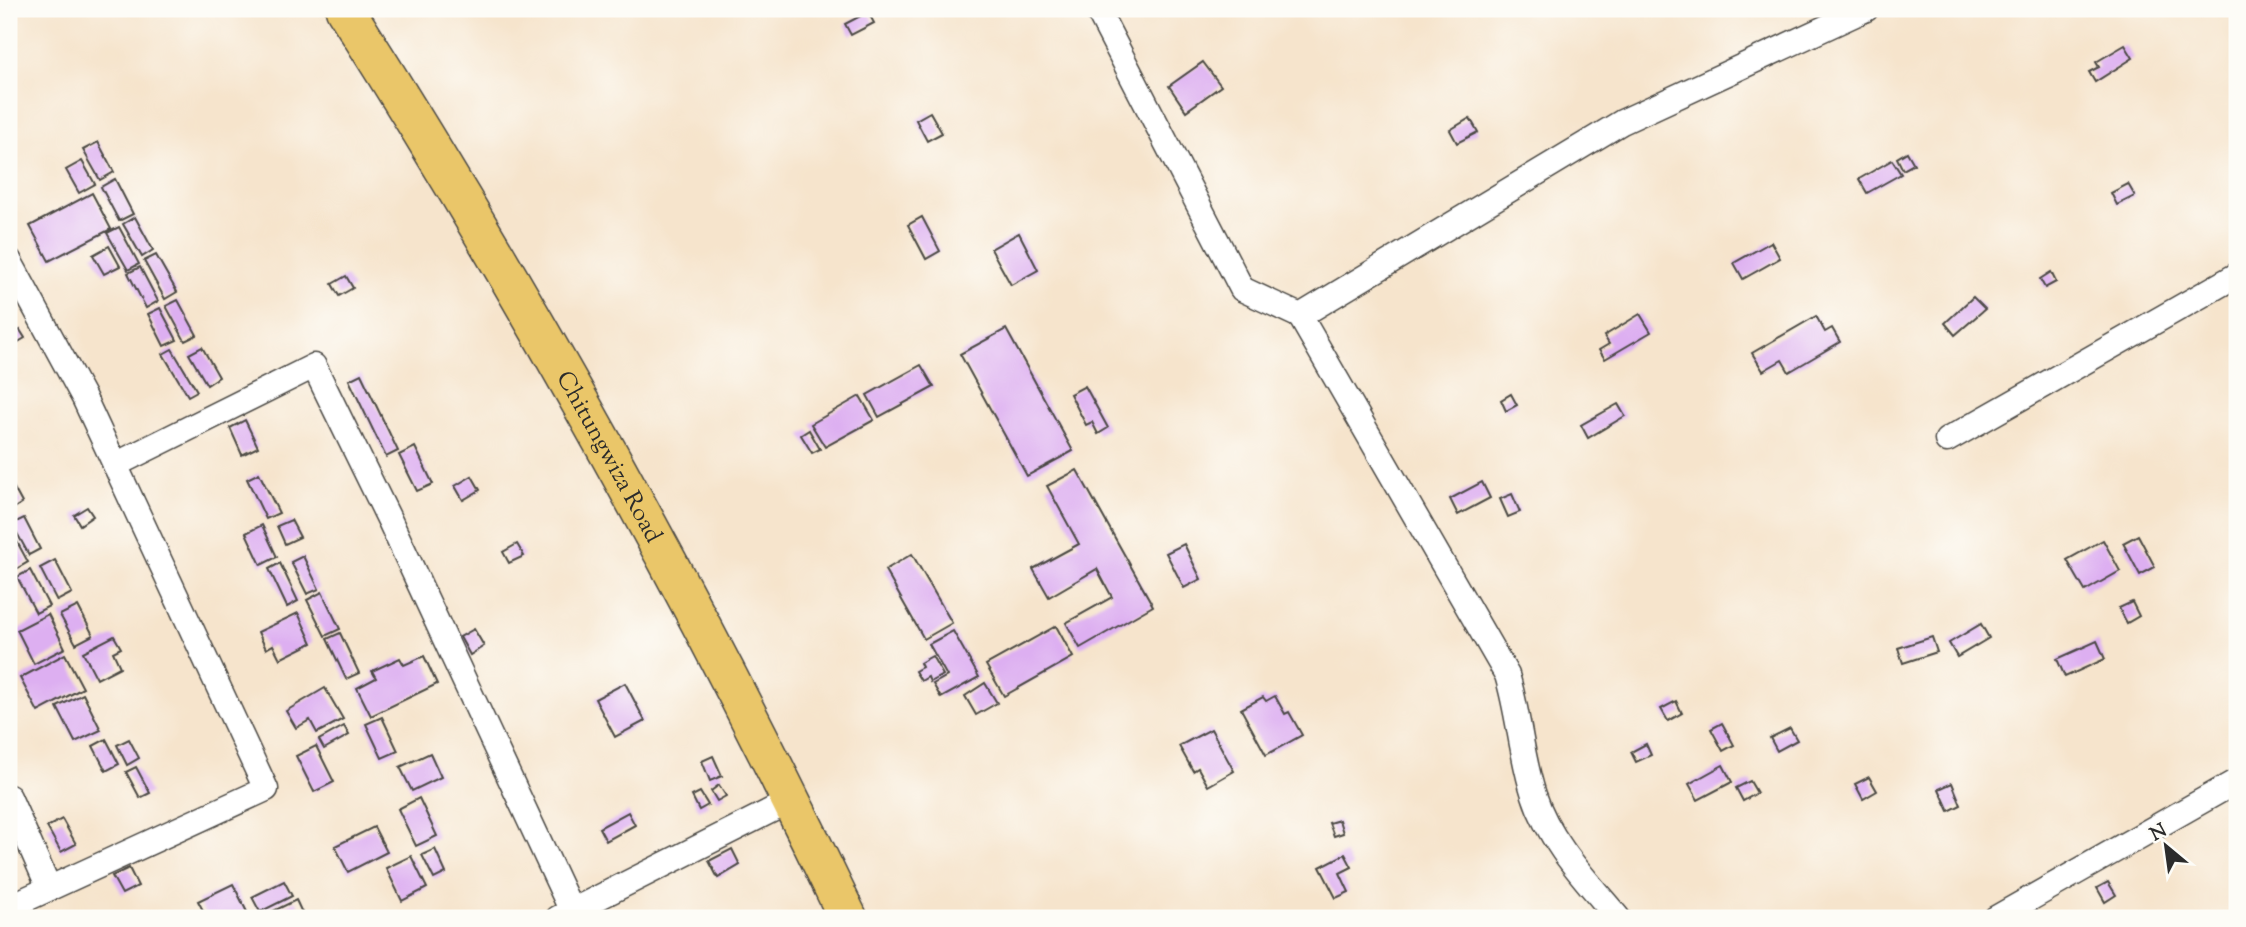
<svg xmlns="http://www.w3.org/2000/svg" width="2246" height="927" viewBox="0 0 2246 927" font-family="'Sorts Mill Goudy',serif">
  <style>
    .building { fill: #ddaff1 }
    .lines { fill: none; stroke-linecap: round; stroke-linejoin: round }
    .street-casing { stroke: #494743; stroke-width: 27 }
    .primary-casing { stroke: #494743; stroke-width: 41 }
    .street { stroke: #fff; stroke-width: 24 }
    .primary { stroke: #eac669; stroke-width: 38 }
    .labels { text-anchor: middle; stroke-width: 7; stroke-linejoin: round; paint-order: stroke }
    .street-label { font-size: 24px; fill: #2b2b2b; stroke: #fdfcf7 }
  </style>
  <rect width="100%" height="100%" fill="#fdfcf7"/>
  <filter id="ink" filterUnits="userSpaceOnUse"><feTurbulence type="fractalNoise" baseFrequency=".0143" numOctaves="2"/><feDisplacementMap in="SourceGraphic" scale="14" xChannelSelector="R" yChannelSelector="G"/><feConvolveMatrix kernelMatrix="1 2 1 2 8 2 1 2 1" color-interpolation-filters="sRGB"/></filter>
  <filter id="wash" filterUnits="userSpaceOnUse"><feTurbulence type="fractalNoise" baseFrequency=".00686" numOctaves="4" result="noise"/><feDisplacementMap in="SourceGraphic" scale="28" xChannelSelector="R" yChannelSelector="G"/><feGaussianBlur stdDeviation="1.57" result="paint"/><feColorMatrix in="noise" values="0 0 0 0 0 0 0 0 0 0 0 0 0 0 0 0 0 1.4 0 .05"/><feComposite in="paint" operator="in"/></filter>
  <g filter="url(#wash)">
    <rect width="100%" height="100%" fill="#f6e4cc"/>
    <g id="blocks">
      <g class="building">
        <path d="M868 12 874 23 851 35 845 24Z"/>
        <path d="M2125 45 2133 58 2095 82 2089 72 2099 67 2096 62Z"/>
        <path d="M1203 62 1221 86 1186 111 1169 86Z"/>
        <path d="M930 112 942 133 927 141 916 120Z"/>
        <path d="M1470 118 1478 132 1457 143 1450 130Z"/>
        <path d="M98 142 114 172 100 180 83 150Z"/>
        <path d="M1907 152 1914 164 1903 170 1897 158Z"/>
        <path d="M1892 160 1901 174 1867 193 1859 179Z"/>
        <path d="M82 161 95 184 79 193 66 170Z"/>
        <path d="M115 179 133 214 119 221 101 187Z"/>
        <path d="M2128 184 2135 196 2117 205 2111 193Z"/>
        <path d="M92 193 111 229 49 261 30 226Z"/>
        <path d="M135 217 153 250 142 257 123 224Z"/>
        <path d="M922 217 940 251 926 259 908 225Z"/>
        <path d="M119 227 139 264 128 270 107 233Z"/>
        <path d="M1019 233 1038 270 1011 285 991 249Z"/>
        <path d="M1771 242 1780 258 1743 279 1734 263Z"/>
        <path d="M109 246 120 266 104 274 93 255Z"/>
        <path d="M156 255 177 292 165 299 144 261Z"/>
        <path d="M140 267 158 301 146 308 128 273Z"/>
        <path d="M2051 272 2056 282 2045 288 2040 279Z"/>
        <path d="M346 276 353 288 339 296 332 284Z"/>
        <path d="M1973 297 1985 309 1955 335 1945 323Z"/>
        <path d="M178 300 197 335 185 341 166 306Z"/>
        <path d="M160 308 177 340 164 346 148 314Z"/>
        <path d="M1640 314 1651 332 1605 359 1599 350 1609 344 1604 336Z"/>
        <path d="M1816 316 1825 332 1832 328 1840 342 1789 372 1782 360 1763 371 1752 353Z"/>
        <path d="M1006 329 1073 451 1027 476 960 354Z"/>
        <path d="M20 330 25 338 13 345 9 337Z"/>
        <path d="M202 347 219 377 207 385 189 354Z"/>
        <path d="M172 349 197 391 188 396 163 354Z"/>
        <path d="M921 365 934 387 879 417 867 395Z"/>
        <path d="M361 374 398 451 386 457 349 380Z"/>
        <path d="M1085 386 1108 428 1098 434 1092 422 1086 425 1070 394Z"/>
        <path d="M1511 394 1517 405 1506 411 1501 400Z"/>
        <path d="M860 396 874 420 825 447 811 424Z"/>
        <path d="M1618 404 1625 416 1588 438 1581 425Z"/>
        <path d="M245 420 258 447 242 455 230 428Z"/>
        <path d="M809 430 820 449 812 453 801 435Z"/>
        <path d="M415 447 433 484 417 491 399 455Z"/>
        <path d="M1077 470 1153 606 1080 648 1066 623 1112 597 1097 569 1049 597 1033 569 1079 544 1047 486Z"/>
        <path d="M259 473 279 513 266 519 247 479Z"/>
        <path d="M472 476 480 490 463 500 455 486Z"/>
        <path d="M9 479 22 503 11 510 9 506Z"/>
        <path d="M1482 482 1490 498 1458 515 1450 499Z"/>
        <path d="M1512 494 1520 512 1508 517 1500 499Z"/>
        <path d="M87 507 93 516 80 525 74 515Z"/>
        <path d="M24 518 40 549 29 555 12 524Z"/>
        <path d="M291 520 300 537 285 544 277 526Z"/>
        <path d="M262 525 277 557 261 565 246 533Z"/>
        <path d="M2138 535 2155 567 2140 575 2123 543Z"/>
        <path d="M15 538 28 562 16 569 9 556V542Z"/>
        <path d="M2103 540 2120 571 2085 591 2067 560Z"/>
        <path d="M517 544 524 556 509 563 503 552Z"/>
        <path d="M1184 544 1201 579 1184 588 1166 553Z"/>
        <path d="M912 554 952 623 924 639 885 570Z"/>
        <path d="M303 556 319 589 307 594 291 562Z"/>
        <path d="M55 560 72 593 57 601 40 568Z"/>
        <path d="M280 563 298 601 287 607 269 569Z"/>
        <path d="M30 570 49 606 36 613 17 577Z"/>
        <path d="M322 592 340 629 325 636 307 600Z"/>
        <path d="M2132 602 2139 616 2127 623 2119 608Z"/>
        <path d="M78 606 93 635 76 644 60 615Z"/>
        <path d="M298 613 312 643 280 659 273 645 266 649 258 632Z"/>
        <path d="M48 614 65 648 34 664 17 630Z"/>
        <path d="M1981 624 1989 638 1957 657 1949 643Z"/>
        <path d="M1056 626 1073 657 1004 696 986 665Z"/>
        <path d="M474 629 484 646 470 655 460 637Z"/>
        <path d="M953 631 979 677 941 698 933 684 947 676 929 644Z"/>
        <path d="M340 633 359 673 346 679 327 639Z"/>
        <path d="M114 636 121 648 113 652 120 667 97 679 83 652Z"/>
        <path d="M1932 637 1937 652 1903 663 1898 648Z"/>
        <path d="M2097 641 2105 659 2065 677 2057 659Z"/>
        <path d="M65 654 83 688 38 712 20 678Z"/>
        <path d="M424 656 437 684 371 716 357 688 376 678 372 671 400 658 404 665Z"/>
        <path d="M932 656 943 675 930 682 928 677 921 681 915 671 922 667 920 663Z"/>
        <path d="M625 683 645 721 615 737 595 699Z"/>
        <path d="M985 683 997 703 976 715 965 696Z"/>
        <path d="M325 688 343 719 317 733 310 720 296 728 286 711Z"/>
        <path d="M83 694 101 730 75 742 57 707Z"/>
        <path d="M1275 696 1285 714 1289 712 1302 735 1266 755 1241 709 1263 697 1266 701Z"/>
        <path d="M1676 701 1682 713 1668 721 1661 709Z"/>
        <path d="M382 717 398 751 382 758 366 724Z"/>
        <path d="M1722 723 1734 745 1723 751 1711 729Z"/>
        <path d="M344 726 349 735 324 749 319 740Z"/>
        <path d="M1790 728 1797 740 1777 751 1770 738Z"/>
        <path d="M1211 729 1234 771 1208 786 1198 768 1193 771 1179 746Z"/>
        <path d="M106 739 119 764 106 771 93 746Z"/>
        <path d="M129 739 139 758 127 765 117 745Z"/>
        <path d="M1646 744 1651 755 1636 762 1631 752Z"/>
        <path d="M316 746 334 782 314 792 296 756Z"/>
        <path d="M430 753 441 777 412 791 400 767Z"/>
        <path d="M713 756 722 776 710 781 702 761Z"/>
        <path d="M1723 765 1732 782 1698 800 1689 784Z"/>
        <path d="M136 767 150 793 140 798 126 772Z"/>
        <path d="M1869 777 1877 791 1863 799 1855 784Z"/>
        <path d="M1750 781 1757 793 1743 801 1736 788Z"/>
        <path d="M1952 783 1961 805 1949 811 1939 789Z"/>
        <path d="M719 785 726 796 717 801 711 791Z"/>
        <path d="M700 792 708 805 699 810 692 796Z"/>
        <path d="M419 798 437 836 416 846 398 809Z"/>
        <path d="M628 812 635 825 606 841 599 828Z"/>
        <path d="M62 819 76 844 61 852 47 827Z"/>
        <path d="M1339 820 1343 833 1334 836 1329 823Z"/>
        <path d="M374 827 387 852 348 872 335 846Z"/>
        <path d="M435 849 446 873 434 879 422 855Z"/>
        <path d="M732 849 740 865 718 878 709 861Z"/>
        <path d="M1345 854 1352 867 1340 873 1349 892 1336 898 1320 867Z"/>
        <path d="M411 856 427 888 402 901 386 868Z"/>
        <path d="M129 868 138 886 122 894 112 876Z"/>
        <path d="M284 881 292 896 260 912 252 897Z"/>
        <path d="M2108 882 2116 895 2105 902 2097 888Z"/>
        <path d="M233 884 249 916 243 918H207L198 901Z"/>
        <path d="M296 900 304 917 302 918H259Z"/>
      </g>
    </g>
  </g>
  <g filter="url(#ink)">
    <use href="#blocks" fill-opacity="0" stroke="#494743" stroke-width="2"/>
    <g class="lines">
      <g class="street-casing">
        <g id="street">
          <path d="M1097 9 1242 289 1300 316 1622 122 1866 9"/>
          <path d="M9 260 84 398 266 789 9 907"/>
          <path d="M1300 316 1507 675C1519 714 1521 756 1534 795 1549 842 1587 881 1618 918"/>
          <path d="M1947 440 2237 275"/>
          <path d="M115 465 314 366 390 521 575 918"/>
          <path d="M9 797 49 888"/>
          <path d="M558 918 792 800"/>
          <path d="M1996 918 2237 781"/>
        </g>
      </g>
      <g class="primary-casing">
        <g id="primary">
          <path id="s1" d="M345 9C530 301 699 606 848 918"/>
        </g>
      </g>
      <use href="#street" class="street"/>
      <use href="#primary" class="primary"/>
    </g>
  </g>
  <g class="labels">
    <g class="street-label">
      <text dy="8" stroke="none"><textPath href="#s1" startOffset="520">Chitungwiza Road</textPath></text>
    </g>
  </g>
  <rect width="2246" height="927" fill="none" stroke="#fdfcf7" stroke-width="35"/>
  <g transform="translate(2166 846) rotate(331)" stroke="#fdfcf7" stroke-width="5" paint-order="stroke">
  <path d="M0-5L12 26L0 18L-12 26Z" fill="#2b2b2b"/>
  <text y="-10" font-size="19" font-weight="bold" text-anchor="middle" fill="#2b2b2b">N</text>
  </g>
</svg>
